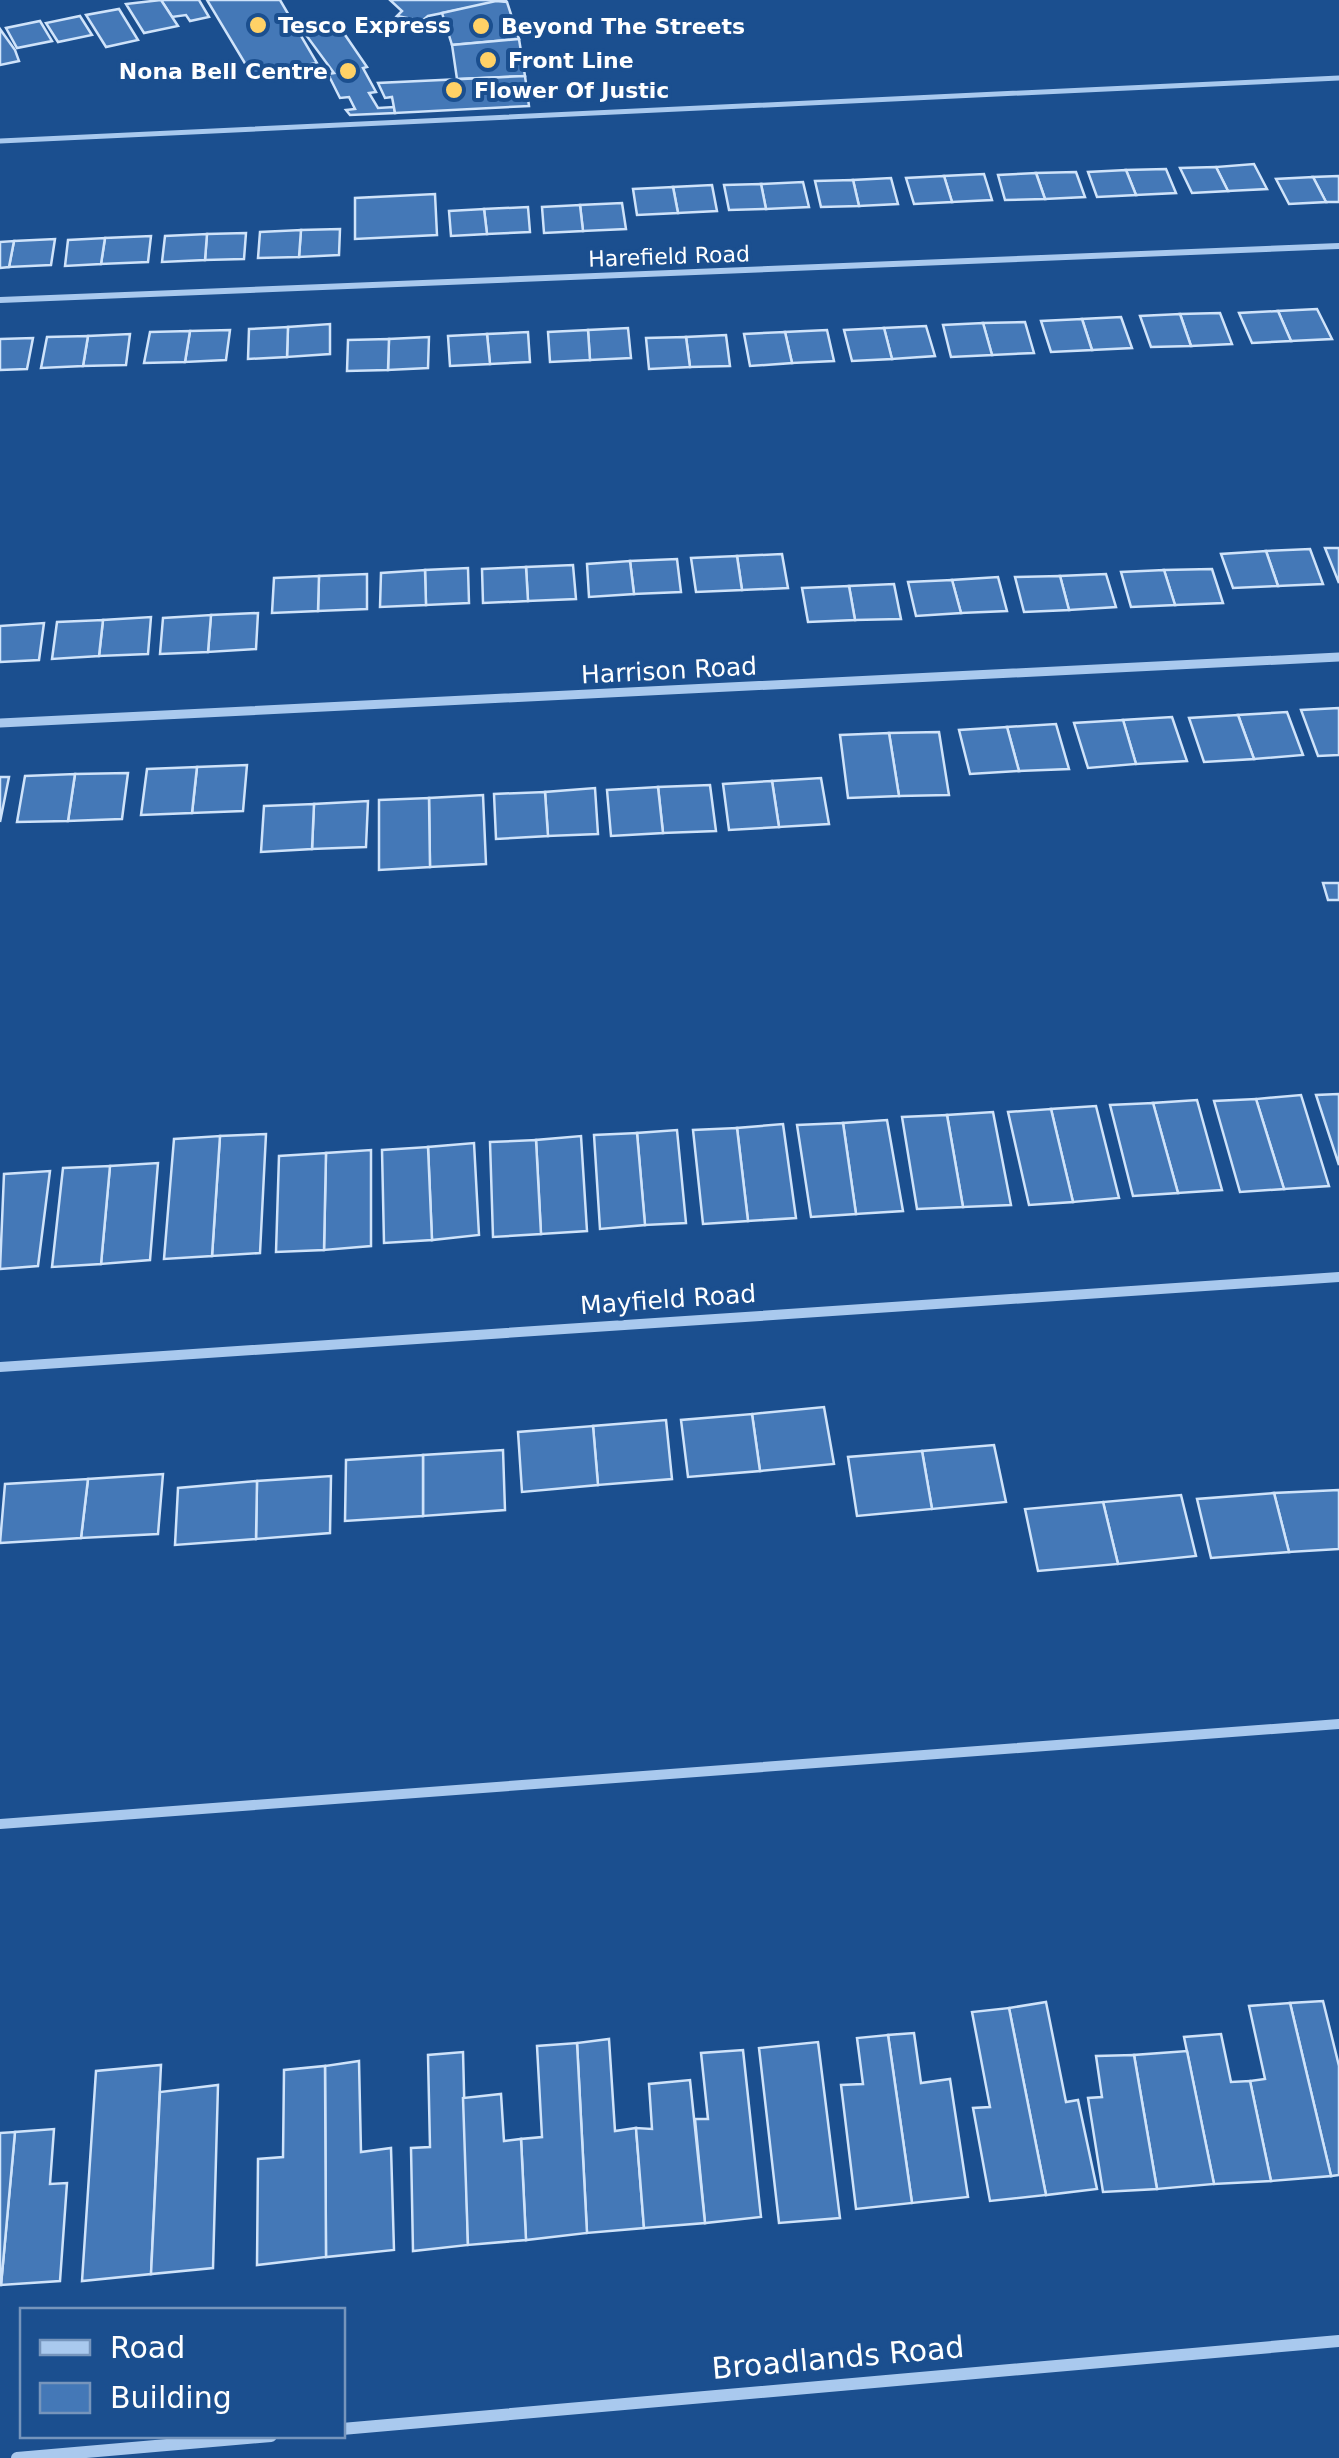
<svg xmlns="http://www.w3.org/2000/svg" width="1339" height="2458" viewBox="0 0 1339 2458" font-family="'DejaVu Sans',sans-serif">
  <style>
    .building { fill: #4478b7; stroke: #cfe3fa; stroke-width: 2.5 }
    .lines { fill: none; stroke-linecap: round; stroke-linejoin: round }
    .service-far1 { stroke: #a9c9ee; stroke-width: 5 }
    .service { stroke: #a9c9ee; stroke-width: 10 }
    .minor-far3 { stroke: #a9c9ee; stroke-width: 6 }
    .minor-far2 { stroke: #a9c9ee; stroke-width: 9 }
    .minor-far1 { stroke: #a9c9ee; stroke-width: 10 }
    .minor { stroke: #a9c9ee; stroke-width: 12 }
    .poi-dot { fill: #ffd166; stroke: #1b4f8f; stroke-width: 4 }
    .labels { text-anchor: middle; stroke-width: 8; stroke-linejoin: round; paint-order: stroke }
    .far-poi-label { font-size: 22px; font-weight: bold; fill: #fff; stroke: #1b4f8f; text-anchor: start }
    .far-street-label { font-size: 22px; fill: #fff; stroke: #1b4f8f }
    .street-label { font-size: 25px; fill: #fff; stroke: #1b4f8f }
    .near-street-label { font-size: 30px; fill: #fff; stroke: #1b4f8f }
  </style>
  <rect width="100%" height="100%" fill="#1b4f8f"/>
  <g class="building">
    <path d="M161 0H199L209 17 190 21 186 15 172 17Z"/>
    <path d="M161 0 178 26 144 33 126 4Z"/>
    <path d="M207 0H280L317 63 252 75Z"/>
    <path d="M390 0H507L428 16 422 21 397 16 402 11Z"/>
    <path d="M496 1 507 2 519 39 452 45 442 13Z"/>
    <path d="M119 9 138 40 106 47 86 15Z"/>
    <path d="M80 16 92 35 58 42 46 23Z"/>
    <path d="M40 21 52 41 17 48 6 28Z"/>
    <path d="M0 29 15 50 19 61 0 65Z"/>
    <path d="M341 29 367 67 363 68 376 92 369 93 378 108 394 107 395 113 350 115 346 110 355 109 349 97 340 98 328 74 334 73 306 35Z"/>
    <path d="M519 39 525 76 457 79 452 45Z"/>
    <path d="M525 76 529 106 395 113 392 97 385 98 378 83Z"/>
    <path d="M1254 164 1267 189 1228 191 1216 167Z"/>
    <path d="M1216 167 1228 191 1192 193 1180 168Z"/>
    <path d="M1166 169 1176 193 1136 195 1126 170Z"/>
    <path d="M1126 170 1136 195 1097 197 1088 172Z"/>
    <path d="M1076 172 1085 197 1045 199 1036 173Z"/>
    <path d="M1036 173 1045 199 1005 200 998 175Z"/>
    <path d="M984 174 992 200 952 202 944 176Z"/>
    <path d="M944 176 952 202 914 204 906 178Z"/>
    <path d="M1339 176V202H1326L1313 177Z"/>
    <path d="M1313 177 1326 202 1289 204 1276 179Z"/>
    <path d="M891 178 898 204 859 206 853 180Z"/>
    <path d="M853 180 859 206 821 207 815 181Z"/>
    <path d="M803 182 809 207 766 209 761 184Z"/>
    <path d="M761 184 766 209 729 210 724 185Z"/>
    <path d="M712 185 717 211 678 213 673 187Z"/>
    <path d="M673 187 678 213 637 215 633 189Z"/>
    <path d="M435 194 437 235 355 239V198Z"/>
    <path d="M622 203 626 229 583 231 580 205Z"/>
    <path d="M580 205 583 231 544 233 542 207Z"/>
    <path d="M528 207 530 232 487 234 484 209Z"/>
    <path d="M484 209 487 234 451 236 449 211Z"/>
    <path d="M340 229 339 255 299 257 301 230Z"/>
    <path d="M301 230 299 257 258 258 260 232Z"/>
    <path d="M246 233 244 259 205 260 207 234Z"/>
    <path d="M207 234 205 260 162 262 165 236Z"/>
    <path d="M151 236 148 262 101 264 105 238Z"/>
    <path d="M105 238 101 264 65 266 68 240Z"/>
    <path d="M55 239 51 265 9 267 14 241Z"/>
    <path d="M14 241 9 267 0 268V242Z"/>
    <path d="M1317 309 1332 339 1291 341 1278 311Z"/>
    <path d="M1278 311 1291 341 1252 343 1239 313Z"/>
    <path d="M1220 313 1232 344 1191 346 1180 314Z"/>
    <path d="M1180 314 1191 346 1151 347 1140 316Z"/>
    <path d="M1121 317 1132 348 1092 350 1082 319Z"/>
    <path d="M1082 319 1092 350 1051 352 1041 321Z"/>
    <path d="M1025 322 1034 353 992 355 983 323Z"/>
    <path d="M983 323 992 355 951 357 943 325Z"/>
    <path d="M330 324V354L287 357 288 327Z"/>
    <path d="M926 326 935 356 892 359 884 328Z"/>
    <path d="M288 327 287 357 248 359 249 329Z"/>
    <path d="M628 328 631 358 590 360 588 330Z"/>
    <path d="M884 328 892 359 852 361 844 330Z"/>
    <path d="M230 330 226 360 185 362 190 331Z"/>
    <path d="M588 330 590 360 550 362 548 332Z"/>
    <path d="M827 330 834 361 792 363 785 332Z"/>
    <path d="M190 331 185 362 144 363 150 332Z"/>
    <path d="M528 332 530 362 490 364 487 334Z"/>
    <path d="M785 332 792 363 750 366 744 334Z"/>
    <path d="M130 334 126 365 83 366 88 336Z"/>
    <path d="M487 334 490 364 450 366 448 336Z"/>
    <path d="M726 335 730 366 690 367 686 337Z"/>
    <path d="M88 336 83 366 41 368 47 337Z"/>
    <path d="M429 337 428 368 388 370 389 339Z"/>
    <path d="M686 337 690 367 649 369 646 338Z"/>
    <path d="M33 338 27 369 0 370V339Z"/>
    <path d="M389 339 388 370 347 371 348 340Z"/>
    <path d="M1325 548H1339V583Z"/>
    <path d="M1310 549 1323 584 1278 586 1266 551Z"/>
    <path d="M1266 551 1278 586 1233 588 1221 554Z"/>
    <path d="M782 554 788 588 742 590 737 556Z"/>
    <path d="M737 556 742 590 696 592 691 558Z"/>
    <path d="M677 559 681 592 634 594 630 561Z"/>
    <path d="M630 561 634 594 589 597 587 564Z"/>
    <path d="M573 565 576 599 528 601 526 567Z"/>
    <path d="M526 567 528 601 483 603 482 569Z"/>
    <path d="M468 568 469 603 426 605 425 570Z"/>
    <path d="M1212 569 1223 603 1175 605 1164 570Z"/>
    <path d="M425 570 426 605 380 607 381 573Z"/>
    <path d="M1164 570 1175 605 1131 607 1121 572Z"/>
    <path d="M367 574V609L318 611 319 576Z"/>
    <path d="M1106 574 1116 607 1069 610 1060 576Z"/>
    <path d="M319 576 318 611 272 613 274 578Z"/>
    <path d="M1060 576 1069 610 1024 612 1015 577Z"/>
    <path d="M998 577 1007 611 961 613 952 580Z"/>
    <path d="M952 580 961 613 916 616 908 582Z"/>
    <path d="M894 584 901 619 855 620 849 586Z"/>
    <path d="M849 586 855 620 808 622 802 588Z"/>
    <path d="M258 613 256 649 208 652 211 615Z"/>
    <path d="M211 615 208 652 160 654 163 618Z"/>
    <path d="M151 617 148 654 99 656 103 620Z"/>
    <path d="M103 620 99 656 52 659 57 622Z"/>
    <path d="M44 623 39 660 0 662V626Z"/>
    <path d="M1339 708V755L1318 756 1301 710Z"/>
    <path d="M1287 712 1303 755 1254 759 1238 715Z"/>
    <path d="M1238 715 1254 759 1204 762 1189 718Z"/>
    <path d="M1172 717 1187 761 1136 764 1123 720Z"/>
    <path d="M1123 720 1136 764 1088 768 1074 723Z"/>
    <path d="M1056 724 1069 769 1019 771 1007 727Z"/>
    <path d="M1007 727 1019 771 970 774 959 730Z"/>
    <path d="M939 732 949 795 899 796 889 733Z"/>
    <path d="M889 733 899 796 848 798 840 735Z"/>
    <path d="M247 765 243 811 192 813 197 767Z"/>
    <path d="M197 767 192 813 141 815 147 769Z"/>
    <path d="M128 773 122 819 68 821 75 774Z"/>
    <path d="M75 774 68 821 17 822 25 776Z"/>
    <path d="M0 777H9L0 822Z"/>
    <path d="M821 778 829 824 779 827 772 781Z"/>
    <path d="M772 781 779 827 729 830 723 784Z"/>
    <path d="M710 785 716 831 663 833 658 787Z"/>
    <path d="M658 787 663 833 611 836 607 790Z"/>
    <path d="M595 788 598 834 548 836 545 792Z"/>
    <path d="M545 792 548 836 496 839 494 794Z"/>
    <path d="M483 795 486 864 430 867 429 798Z"/>
    <path d="M429 798 430 867 379 870V800Z"/>
    <path d="M368 801 366 847 312 849 314 804Z"/>
    <path d="M314 804 312 849 261 852 264 806Z"/>
    <path d="M1323 883H1339V900H1328Z"/>
    <path d="M1339 1094V1165L1316 1095Z"/>
    <path d="M1301 1095 1329 1186 1284 1189 1256 1099Z"/>
    <path d="M1256 1099 1284 1189 1240 1192 1214 1101Z"/>
    <path d="M1197 1100 1222 1190 1178 1193 1153 1103Z"/>
    <path d="M1153 1103 1178 1193 1133 1196 1110 1105Z"/>
    <path d="M1096 1106 1119 1198 1073 1202 1051 1109Z"/>
    <path d="M1051 1109 1073 1202 1029 1205 1008 1112Z"/>
    <path d="M993 1112 1011 1205 963 1207 947 1115Z"/>
    <path d="M947 1115 963 1207 917 1209 902 1117Z"/>
    <path d="M887 1120 903 1211 856 1214 843 1123Z"/>
    <path d="M843 1123 856 1214 811 1217 797 1125Z"/>
    <path d="M783 1124 796 1218 748 1221 737 1128Z"/>
    <path d="M737 1128 748 1221 703 1224 693 1130Z"/>
    <path d="M677 1130 686 1223 645 1225 637 1133Z"/>
    <path d="M637 1133 645 1225 600 1229 594 1135Z"/>
    <path d="M266 1134 260 1253 212 1256 220 1136Z"/>
    <path d="M220 1136 212 1256 164 1259 174 1139Z"/>
    <path d="M581 1136 587 1231 541 1234 536 1140Z"/>
    <path d="M536 1140 541 1234 493 1237 490 1142Z"/>
    <path d="M474 1143 479 1235 432 1240 428 1147Z"/>
    <path d="M428 1147 432 1240 384 1243 382 1150Z"/>
    <path d="M371 1150V1246L324 1250 326 1153Z"/>
    <path d="M326 1153 324 1250 276 1252 279 1156Z"/>
    <path d="M158 1163 150 1260 101 1264 110 1166Z"/>
    <path d="M110 1166 101 1264 52 1267 63 1168Z"/>
    <path d="M50 1171 38 1266 0 1269 4 1174Z"/>
    <path d="M824 1407 834 1464 760 1471 752 1414Z"/>
    <path d="M752 1414 760 1471 688 1477 681 1420Z"/>
    <path d="M666 1420 672 1479 598 1485 593 1426Z"/>
    <path d="M593 1426 598 1485 522 1492 518 1432Z"/>
    <path d="M994 1445 1006 1502 932 1509 922 1451Z"/>
    <path d="M503 1450 505 1510 423 1516V1455Z"/>
    <path d="M922 1451 932 1509 857 1516 848 1457Z"/>
    <path d="M423 1455V1516L345 1521 346 1460Z"/>
    <path d="M163 1474 158 1534 81 1538 88 1479Z"/>
    <path d="M331 1476 330 1533 256 1539 257 1481Z"/>
    <path d="M88 1479 81 1538 0 1543 5 1484Z"/>
    <path d="M257 1481 256 1539 175 1545 178 1488Z"/>
    <path d="M1339 1490V1549L1289 1552 1274 1493Z"/>
    <path d="M1274 1493 1289 1552 1211 1558 1197 1499Z"/>
    <path d="M1181 1495 1196 1556 1118 1564 1103 1502Z"/>
    <path d="M1103 1502 1118 1564 1038 1571 1025 1509Z"/>
    <path d="M1323 2001 1339 2066V2175L1331 2176 1290 2003Z"/>
    <path d="M1046 2002 1066 2102 1078 2100 1097 2189 1046 2195 1009 2008Z"/>
    <path d="M1290 2003 1331 2176 1271 2181 1250 2081 1265 2079 1249 2006Z"/>
    <path d="M1009 2008 1046 2195 990 2201 973 2108 990 2107 972 2012Z"/>
    <path d="M914 2033 921 2083 950 2079 968 2197 912 2203 888 2035Z"/>
    <path d="M1221 2034 1231 2082 1250 2081 1271 2181 1214 2184 1184 2037Z"/>
    <path d="M888 2035 912 2203 856 2209 841 2085 863 2084 857 2038Z"/>
    <path d="M609 2039 615 2131 636 2128 644 2228 587 2233 577 2043Z"/>
    <path d="M818 2042 840 2218 779 2223 759 2048Z"/>
    <path d="M577 2043 587 2233 526 2240 521 2139 542 2137 537 2046Z"/>
    <path d="M743 2050 761 2217 705 2223 695 2119H708L701 2053Z"/>
    <path d="M1187 2051 1214 2184 1157 2189 1134 2055Z"/>
    <path d="M463 2052 468 2245 413 2251 411 2148 430 2147 428 2055Z"/>
    <path d="M1134 2055 1157 2189 1103 2192 1088 2098 1102 2097 1096 2056Z"/>
    <path d="M359 2061 361 2152 391 2148 394 2250 326 2257 325 2066Z"/>
    <path d="M161 2065 151 2274 82 2281 96 2071Z"/>
    <path d="M325 2066 326 2257 257 2265 258 2159 283 2157 284 2070Z"/>
    <path d="M690 2080 705 2223 644 2228 636 2128 652 2129 649 2084Z"/>
    <path d="M218 2085 213 2268 151 2274 160 2092Z"/>
    <path d="M501 2094 504 2141 521 2139 526 2240 468 2245 463 2098Z"/>
    <path d="M54 2129 50 2184 67 2183 60 2281 1 2285 15 2132Z"/>
    <path d="M15 2132 1 2285H0V2133Z"/>
  </g>
  <g class="lines">
    <path class="service-far1" d="M0 141 1339 78"/>
    <path class="service" d="M0 1824 1339 1724"/>
    <path class="minor-far3" d="M0 300 1339 246"/>
    <path class="minor-far2" d="M0 723 1339 657"/>
    <path class="minor-far1" d="M0 1367 1339 1277"/>
    <g class="minor">
      <path d="M342 2429 1339 2341"/>
      <path d="M17 2458 271 2436"/>
    </g>
  </g>
  <g class="poi-dot">
    <circle cx="258" cy="25" r="10"/>
    <circle cx="481" cy="26" r="10"/>
    <circle cx="488" cy="60" r="10"/>
    <circle cx="348" cy="71" r="10"/>
    <circle cx="454" cy="90" r="10"/>
  </g>
  <g class="labels">
    <g class="far-poi-label">
      <text x="278" y="33">Tesco Express</text>
      <text x="501" y="34">Beyond The Streets</text>
      <text x="508" y="68">Front Line</text>
      <text x="328" y="79" text-anchor="end">Nona Bell Centre</text>
      <text x="474" y="98">Flower Of Justic</text>
    </g>
    <g class="far-street-label">
      <text transform="translate(669 256) rotate(-2)" y="8">Harefield Road</text>
    </g>
    <g class="street-label">
      <text transform="translate(669 670) rotate(-3)" y="9">Harrison Road</text>
      <text transform="translate(668 1299) rotate(-4)" y="9">Mayfield Road</text>
    </g>
    <g class="near-street-label">
      <text transform="translate(838 2358) rotate(-5)" y="10">Broadlands Road</text>
    </g>
  </g>
  <rect x="20" y="2308" width="325" height="130" fill="#1b4f8f" stroke="#7695bc" stroke-width="2.5"/>
  <rect x="40" y="2340" width="50" height="15" fill="#a9c9ee" stroke="#7695bc" stroke-width="2.5"/>
  <text x="110" y="2358" font-size="30" fill="#ffffff">Road</text>
  <rect x="40" y="2383" width="50" height="30" fill="#4478b7" stroke="#7695bc" stroke-width="2.5"/>
  <text x="110" y="2408" font-size="30" fill="#ffffff">Building</text>
</svg>
